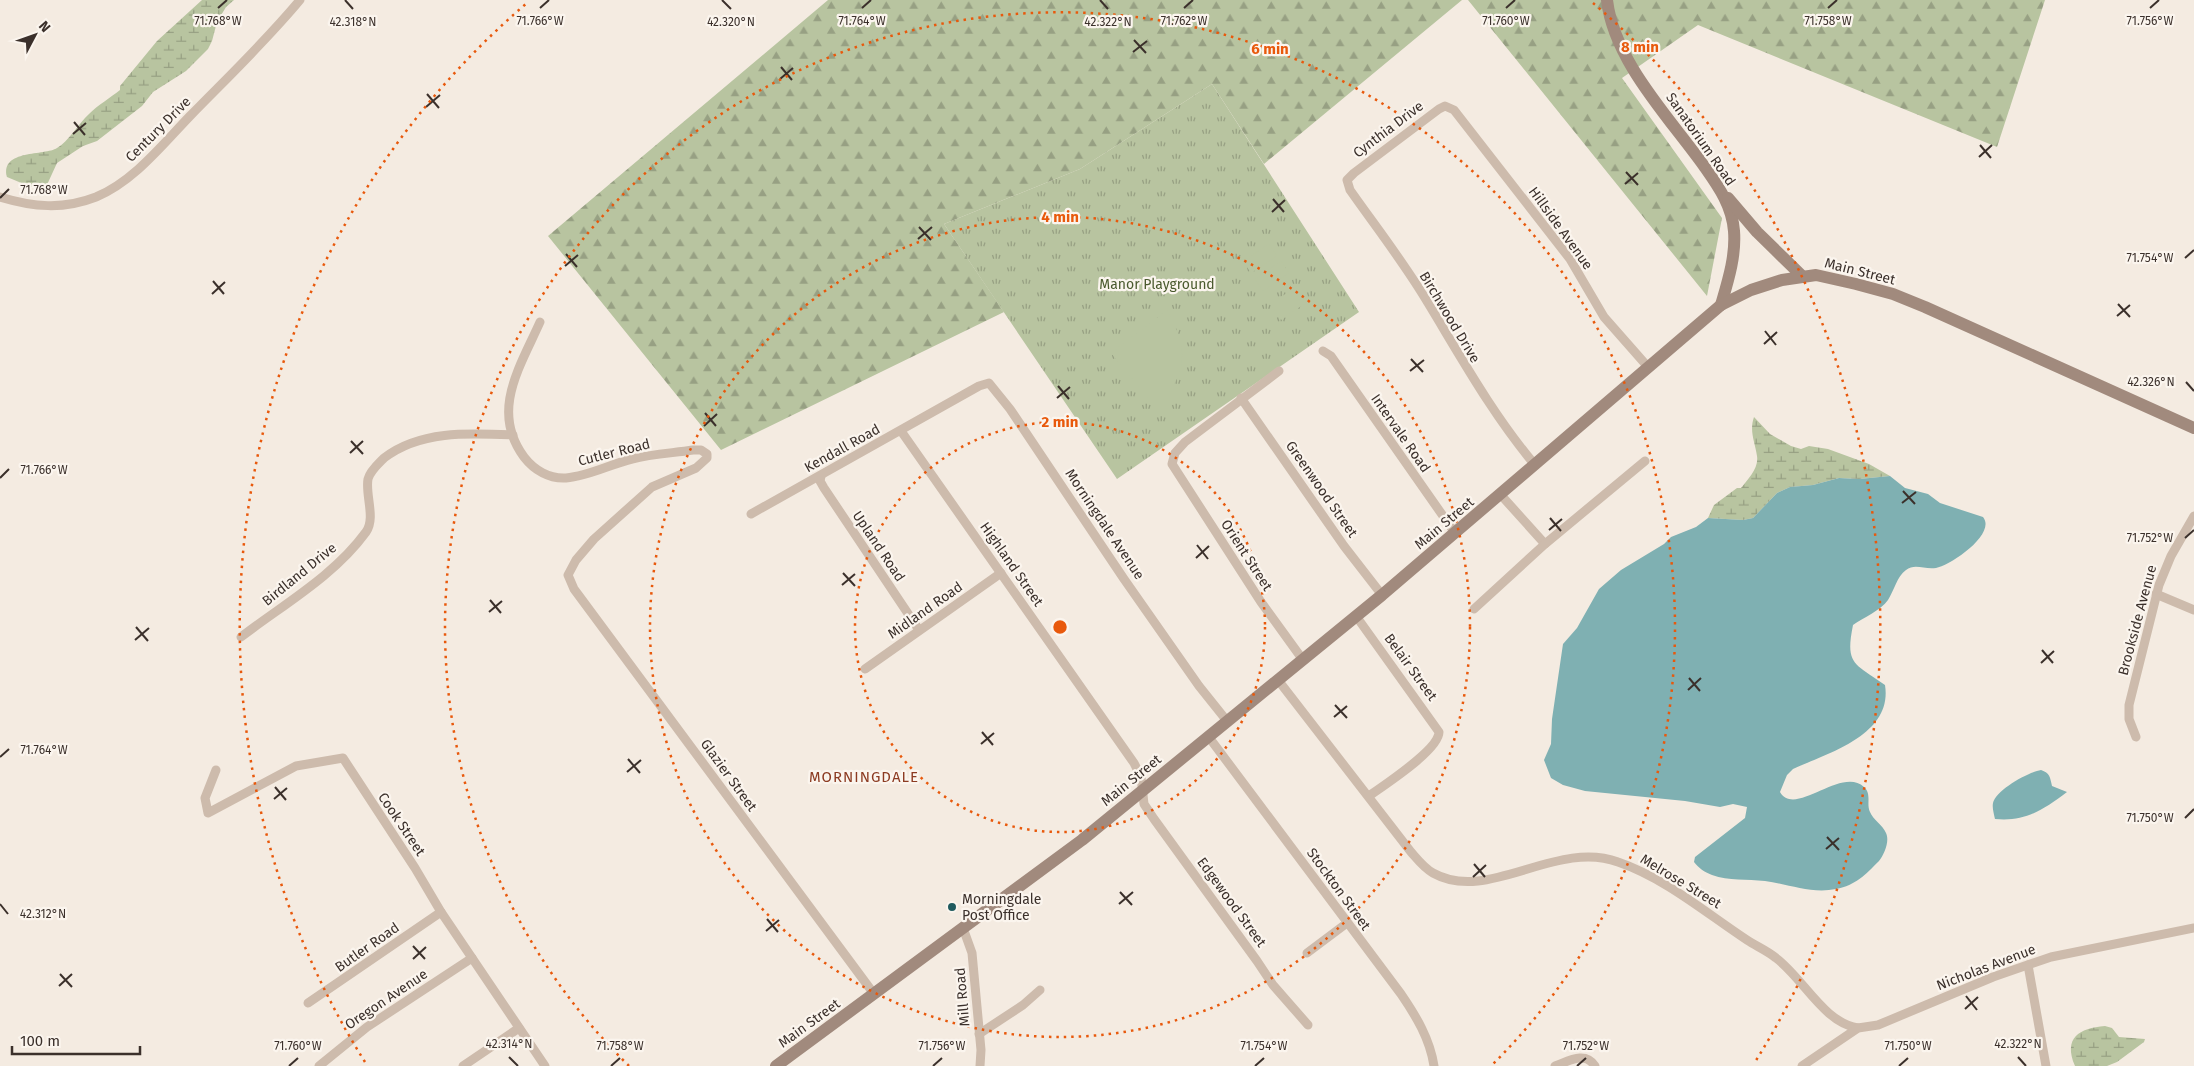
<svg xmlns="http://www.w3.org/2000/svg" width="2194" height="1066" viewBox="0 0 2194 1066" font-family="'Fira Sans',sans-serif">
  <style>
    .grass { fill: url(#grass-tufts) }
    .forest { fill: url(#forest-firs) }
    .wetland { fill: url(#wetland-marsh) }
    .pitch { fill: #b8c4a0 }
    .water { fill: #7fb0b2 }
    .lines { fill: none; stroke-linecap: round; stroke-linejoin: round }
    .street { stroke: #cdbbac; stroke-width: 9 }
    .secondary { stroke: #a18a7d; stroke-width: 12 }
    .ticks { fill: none; stroke: #3b302b; stroke-width: 2 }
    .ring { fill: none; stroke: #e8590c; stroke-width: 2.5; stroke-dasharray: 2.5 5 }
    .poi-dot { fill: #1f5a5e; stroke: #fbf5ee; stroke-width: 2 }
    .labels { text-anchor: middle; stroke-width: 4.5; stroke-linejoin: round; paint-order: stroke }
    .street-label { font-size: 14px; fill: #3b302b; stroke: #fbf5ee }
    .park-label { font-size: 14px; fill: #4a5a2e; stroke: #fbf5ee }
    .poi-label { font-size: 14px; fill: #3b302b; stroke: #fbf5ee; text-anchor: start }
    .neighbourhood-label { font-size: 15px; letter-spacing: 1px; fill: #8c3b22; stroke: #fbf5ee }
    .ticks-label { font-size: 12px; text-anchor: middle; fill: #3b302b; stroke: #fbf5ee; stroke-width: 4.5; stroke-linejoin: round; paint-order: stroke }
    .centre { fill: #e8590c; stroke: #fbf5ee; stroke-width: 2.5 }
    .ring-label { font-size: 15px; text-anchor: middle; font-weight: bold; fill: #e8590c; stroke: #fbf5ee; stroke-width: 4.5; stroke-linejoin: round; paint-order: stroke }
  </style>
  <defs>
    <pattern id="grass-tufts" width="24" height="20" patternUnits="userSpaceOnUse" patternTransform="scale(1.25)"><rect width="24" height="20" fill="#b8c4a0"/><path d="M3 7l-1-3M5 7V3M7 7l1-3M15 17l-1-3M17 17v-4M19 17l1-3" fill="none" stroke="#97a083"/></pattern>
    <pattern id="forest-firs" width="22" height="20" patternUnits="userSpaceOnUse" patternTransform="scale(1.25)"><rect width="22" height="20" fill="#b8c4a0"/><path d="M5 1l3.5 6h-7zM16 11l3.5 6h-7z" fill="#97a083"/></pattern>
    <pattern id="wetland-marsh" width="20" height="14" patternUnits="userSpaceOnUse" patternTransform="scale(1.25)"><rect width="20" height="14" fill="#b8c4a0"/><path d="M1 5h8M5 5V1M11 12h8M15 12V8" fill="none" stroke="#97a083"/></pattern>
  </defs>
  <rect width="100%" height="100%" fill="#f4ebe1"/>
  <path class="grass" d="M1212 84 1359 312 1117 479 944 224 1080 169Z"/>
  <g class="forest">
    <path d="M828 0H1462L1264 164 1212 84 1080 169 944 224 1004 312 721 450 548 236Z"/>
    <path d="M1468 0H2045L1997 147 1698 25 1622 78 1722 218 1707 296Z"/>
  </g>
  <g class="wetland">
    <path d="M202 0H234L226 7 217 22 212 41 208 49 186 71 153 92 142 106 97 141 83 146 57 163 46 187H31L7 177C0 149 45 156 57 148 68 142 79 123 89 114 98 105 110 98 120 90V86L157 41Z"/>
    <path d="M1754 417 1770 434 1791 446 1801 449 1809 446 1828 449 1869 464 1890 476 1859 479 1839 478 1813 485 1790 487 1777 493 1753 518 1743 520 1708 518 1714 505 1737 488H1741C1748 479 1759 468 1757 456 1755 442 1749 431 1754 417Z"/>
    <path d="M2105 1026 2112 1028 2119 1037 2145 1039 2144 1042 2117 1062 2107 1066H2075C2063 1038 2079 1028 2105 1026Z"/>
  </g>
  <g class="pitch">
    <path d="M1269 244 1277 256 1251 273 1243 261Z"/>
    <path d="M1281 261 1289 273 1263 291 1255 279Z"/>
    <path d="M1299 285 1310 300 1281 320 1270 304Z"/>
    <path d="M1167 310C1190 350 1187 375 1156 408L1111 353Z"/>
  </g>
  <g class="water">
    <path d="M1890 476 1905 488 1928 494 1940 503 1983 517C1997 534 1950 566 1936 568 1925 570 1915 563 1906 570 1897 576 1894 591 1888 600 1881 610 1863 618 1853 625 1845 665 1854 663 1885 685 1893 735 1828 753 1793 769L1787 775 1780 792C1795 818 1841 766 1864 787 1872 794 1866 804 1870 812 1873 820 1883 825 1886 833 1890 841 1884 855 1879 861 1865 875 1856 885 1836 889 1811 894 1789 884 1765 881 1747 879 1729 881 1712 875 1704 872 1699 868 1694 862L1695 857 1745 818 1747 807 1733 804 1720 807 1685 801 1585 791 1563 785 1551 778 1544 760 1551 744 1552 719 1563 644 1577 628 1599 589 1621 570 1664 544 1671 537 1696 527 1708 518 1743 520 1753 518 1777 493 1790 487 1813 485 1839 478 1859 479Z"/>
    <path d="M2041 770C2050 773 2050 777 2052 786L2067 792C2043 810 2025 822 1995 819 1994 814 1992 808 1993 803 1996 790 2028 772 2041 770Z"/>
  </g>
  <g class="lines">
    <g class="street">
      <path d="M0 197C33 207 63 210 96 197 134 181 162 145 190 116 227 78 266 41 300 0"/>
      <path d="M540 322C520 367 490 411 524 457 534 470 549 479 566 478 589 476 611 464 632 459 652 454 673 453 693 450H701L707 454V458L696 468 652 487 594 539 576 560 568 575 574 589 874 994"/>
      <path d="M1323 351 1331 356 1455 533"/>
      <path d="M1279 371 1185 442 1175 453 1172 464 1261 602 1303 660"/>
      <path d="M1241 398 1344 546 1382 595"/>
      <path d="M901 431 1134 763 1141 777 1144 804 1154 819 1257 961 1273 985 1308 1025"/>
      <path d="M1535 465C1493 415 1462 359 1428 303 1405 264 1376 227 1350 190L1347 180 1354 173 1439 109 1445 106 1454 110 1570 259 1604 317 1648 367"/>
      <path d="M821 476 820 481 824 488 919 630"/>
      <path d="M1500 494 1545 544"/>
      <path d="M751 514 979 386 989 383 1010 409 1124 579 1199 686 1227 721"/>
      <path d="M2156 594 2194 610"/>
      <path d="M1474 609 1545 544 1645 461"/>
      <path d="M1356 616 1439 732C1439 750 1384 785 1369 796"/>
      <path d="M241 637C284 604 334 576 366 532 376 518 365 495 368 479 370 471 378 464 384 458 420 430 470 433 513 435"/>
      <path d="M865 669 1001 573"/>
      <path d="M1278 680 1411 852C1418 860 1424 868 1433 873 1488 904 1556 839 1618 862 1665 878 1706 913 1747 940 1756 946 1768 951 1776 958 1803 978 1824 1023 1858 1028"/>
      <path d="M1208 736 1401 994C1416 1016 1430 1039 1434 1066"/>
      <path d="M2136 737 2129 719V705L2159 585 2171 556 2194 516"/>
      <path d="M216 770 205 798 208 813 296 766 343 758 415 868 441 912 545 1066"/>
      <path d="M963 928 972 953 981 1050 980 1066"/>
      <path d="M1307 953 1347 923"/>
      <path d="M2028 965 2046 1066"/>
      <path d="M308 1003 441 912"/>
      <path d="M979 1034 1023 1005 1040 990"/>
      <path d="M319 1066 367 1027 472 958"/>
      <path d="M463 1066 519 1028"/>
      <path d="M1555 1066C1569 1061 1585 1051 1595 1066"/>
      <path d="M1802 1066 1858 1028 1878 1025 1993 977 2051 957 2194 928"/>
    </g>
    <g class="secondary">
      <path d="M1607 0C1614 61 1669 117 1704 166 1718 186 1732 205 1734 231 1736 256 1728 281 1721 305"/>
      <path d="M1728 198 1757 232 1802 276"/>
      <path d="M776 1066 1082 840 1382 595 1721 305 1751 290 1782 280 1816 275 1856 284 1893 294 1925 307 2194 428"/>
    </g>
  </g>
  <path class="ticks" d="M345 0 353 9M722 0 731 9M1100 0 1108 9M218 8 227 0M540 8 549 0M862 8 871 0M1184 8 1193 0M1506 8 1515 0M1828 8 1837 0M2150 8 2159 0M1134 40 1146 53M1133 52 1147 41M781 67 792 80M780 79 793 68M427 94 439 108M426 107 440 95M74 122 85 135M73 134 86 123M1980 145 1991 158M1979 157 1992 145M1626 172 1638 185M1625 184 1638 173M0 198 9 189M1273 199 1284 212M1272 212 1285 200M919 227 931 240M918 239 932 227M566 254 577 267M2185 258 2194 250M565 266 578 255M213 281 224 294M212 294 225 282M2118 304 2130 317M2117 316 2130 305M1765 331 1776 345M1764 344 1777 332M1411 359 1423 372M1410 371 1424 360M2186 382 2194 391M1058 386 1069 399M1057 398 1070 387M705 413 716 426M704 426 717 414M351 441 363 454M350 453 363 441M0 478 9 469M1903 491 1915 504M1902 503 1916 492M1550 518 1561 531M1549 530 1562 519M2185 538 2194 530M1197 545 1208 559M1196 558 1209 546M843 573 855 586M842 585 855 574M490 600 501 613M489 612 502 601M136 627 148 641M135 640 149 628M2042 650 2053 663M2041 663 2054 651M1689 678 1700 691M1688 690 1701 678M1335 705 1347 718M1334 717 1347 706M982 732 993 745M981 744 994 733M0 757 9 749M628 759 640 773M627 772 641 760M275 787 286 800M274 799 287 788M2185 818 2194 809M1827 837 1839 850M1826 849 1839 838M1474 864 1485 877M1473 877 1486 865M1120 892 1132 905M0 904 8 914M1119 904 1133 892M767 919 778 932M766 931 779 920M413 946 425 959M413 959 426 947M60 974 72 987M59 986 72 974M1966 996 1977 1010M1965 1009 1978 997M509 1057 518 1066M2018 1057 2026 1066M289 1066 298 1058M611 1066 620 1058M933 1066 942 1058M1255 1066 1264 1058M1577 1066 1586 1058M1899 1066 1908 1058"/>
  <g class="ring">
    <circle cx="1060" cy="627" r="205"/>
    <circle cx="1060" cy="627" r="410"/>
    <path d="M629 1066A615 615 0 1 1 1491 1066"/>
    <path d="M365 1062A820 820 0 0 1 527 3M1593 3A820 820 0 0 1 1755 1062"/>
  </g>
  <circle class="poi-dot" cx="952" cy="907" r="5"/>
  <g class="labels">
    <g class="street-label">
      <text transform="translate(158 129) rotate(-45)" y="5">Century Drive</text>
      <text transform="translate(1388 129) rotate(-37)" y="5">Cynthia Drive</text>
      <text transform="translate(1701 139) rotate(55)" y="5">Sanatorium Road</text>
      <text transform="translate(1561 228) rotate(54)" y="5">Hillside Avenue</text>
      <text transform="translate(1860 271) rotate(14)" y="5">Main Street</text>
      <text transform="translate(1450 317) rotate(59)" y="5">Birchwood Drive</text>
      <text transform="translate(1401 433) rotate(55)" y="5">Intervale Road</text>
      <text transform="translate(842 448) rotate(-29)" y="5">Kendall Road</text>
      <text transform="translate(614 452) rotate(-14)" y="5">Cutler Road</text>
      <text transform="translate(1322 489) rotate(55)" y="5">Greenwood Street</text>
      <text transform="translate(1444 523) rotate(-40)" y="5">Main Street</text>
      <text transform="translate(1105 524) rotate(56)" y="5">Morningdale Avenue</text>
      <text transform="translate(879 546) rotate(56)" y="5">Upland Road</text>
      <text transform="translate(1247 555) rotate(57)" y="5">Orient Street</text>
      <text transform="translate(1012 564) rotate(55)" y="5">Highland Street</text>
      <text transform="translate(299 574) rotate(-39)" y="5">Birdland Drive</text>
      <text transform="translate(925 610) rotate(-35)" y="5">Midland Road</text>
      <text transform="translate(2137 620) rotate(-75)" y="5">Brookside Avenue</text>
      <text transform="translate(1411 667) rotate(54)" y="5">Belair Street</text>
      <text transform="translate(729 775) rotate(54)" y="5">Glazier Street</text>
      <text transform="translate(1131 780) rotate(-39)" y="5">Main Street</text>
      <text transform="translate(402 824) rotate(56)" y="5">Cook Street</text>
      <text transform="translate(1681 881) rotate(31)" y="5">Melrose Street</text>
      <text transform="translate(1339 889) rotate(54)" y="5">Stockton Street</text>
      <text transform="translate(1232 902) rotate(54)" y="5">Edgewood Street</text>
      <text transform="translate(367 947) rotate(-35)" y="5">Butler Road</text>
      <text transform="translate(1986 967) rotate(-21)" y="5">Nicholas Avenue</text>
      <text transform="translate(962 997) rotate(-95)" y="5">Mill Road</text>
      <text transform="translate(386 999) rotate(-34)" y="5">Oregon Avenue</text>
      <text transform="translate(809 1023) rotate(-36)" y="5">Main Street</text>
    </g>
    <g class="park-label">
      <text x="1157" y="289">Manor Playground</text>
    </g>
    <g class="poi-label">
      <text x="962" y="904">Morningdale<tspan x="962" dy="16">Post Office</tspan></text>
    </g>
    <g class="neighbourhood-label">
      <text x="864" y="782">MORNINGDALE</text>
    </g>
  </g>
  <g class="ticks-label">
    <text x="218" y="25">71.768°W</text>
    <text x="540" y="25">71.766°W</text>
    <text x="862" y="25">71.764°W</text>
    <text x="1184" y="25">71.762°W</text>
    <text x="1506" y="25">71.760°W</text>
    <text x="1828" y="25">71.758°W</text>
    <text x="2150" y="25">71.756°W</text>
    <text x="1108" y="26">42.322°N</text>
    <text x="353" y="26">42.318°N</text>
    <text x="731" y="26">42.320°N</text>
    <text x="44" y="194">71.768°W</text>
    <text x="2150" y="262">71.754°W</text>
    <text x="2151" y="386">42.326°N</text>
    <text x="44" y="474">71.766°W</text>
    <text x="2150" y="542">71.752°W</text>
    <text x="44" y="754">71.764°W</text>
    <text x="2150" y="822">71.750°W</text>
    <text x="43" y="918">42.312°N</text>
    <text x="509" y="1048">42.314°N</text>
    <text x="2018" y="1048">42.322°N</text>
    <text x="298" y="1050">71.760°W</text>
    <text x="620" y="1050">71.758°W</text>
    <text x="942" y="1050">71.756°W</text>
    <text x="1264" y="1050">71.754°W</text>
    <text x="1586" y="1050">71.752°W</text>
    <text x="1908" y="1050">71.750°W</text>
  </g>
  <circle cx="1060" cy="627" r="8" class="centre"/>
  <g class="ring-label">
    <text x="1640" y="52">8 min</text>
    <text x="1270" y="54">6 min</text>
    <text x="1060" y="222">4 min</text>
    <text x="1060" y="427">2 min</text>
  </g>
  <g transform="translate(35 35) rotate(49)" stroke="#fbf5ee" stroke-width="4" paint-order="stroke">
  <path d="M0-4L9 19L0 12L-9 19Z" fill="#3b302b"/>
  <text y="-8" font-size="14" font-weight="bold" text-anchor="middle" fill="#3b302b">N</text>
  </g>
  <path d="M12 1046v8h128v-8" fill="none" stroke="#3b302b" stroke-width="2.5"/>
  <text x="20" y="1046" font-size="15" fill="#3b302b" stroke="#fbf5ee" stroke-width="4" paint-order="stroke">100 m</text>
</svg>
